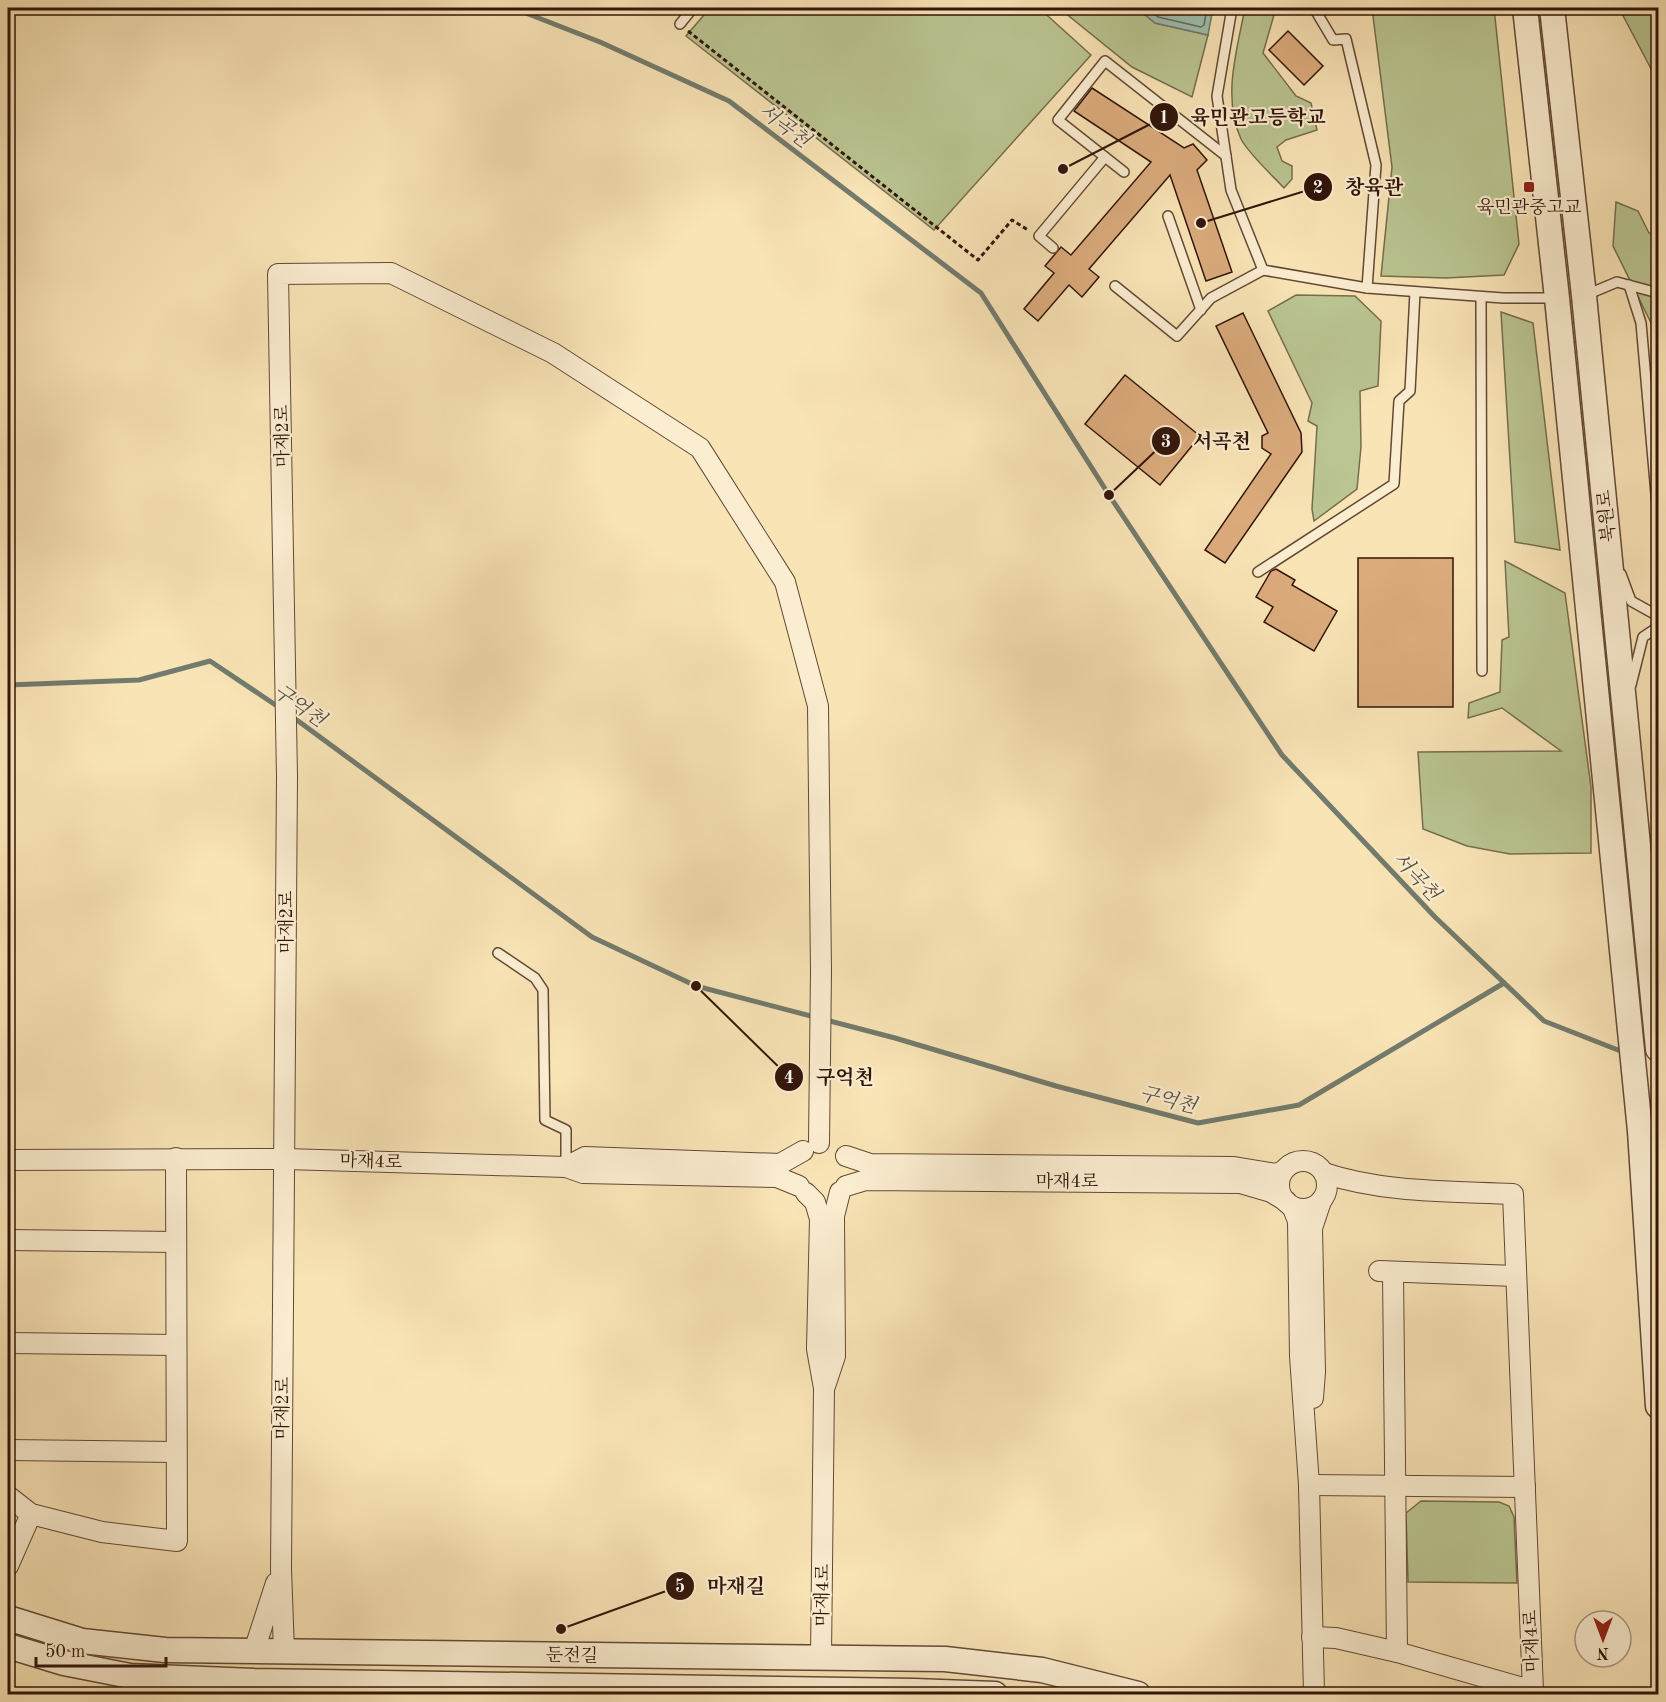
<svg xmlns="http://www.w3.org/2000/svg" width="1666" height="1702" viewBox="0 0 1666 1702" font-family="'Old Standard TT','Noto Serif KR',serif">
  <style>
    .green { fill: #bac591; stroke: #766d4e; stroke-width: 1.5 }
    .water { fill: #9ebfaf; stroke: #727b6d; stroke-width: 1.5 }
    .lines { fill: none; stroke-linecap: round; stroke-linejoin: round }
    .shore { stroke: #686a5c; stroke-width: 1.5 }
    .stream { stroke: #727b6d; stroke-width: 5 }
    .building { fill: #dbab7c; stroke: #31150a; stroke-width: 1.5 }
    .service-casing { stroke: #634935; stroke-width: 12 }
    .minor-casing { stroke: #634935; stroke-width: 22 }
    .tertiary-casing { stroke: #634935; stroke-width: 27 }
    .path { stroke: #31150a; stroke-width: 3; stroke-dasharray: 4.5 3; stroke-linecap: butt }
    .service { stroke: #fbedd0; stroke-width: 9 }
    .minor { stroke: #fbedd0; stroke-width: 20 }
    .tertiary { stroke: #fbedd0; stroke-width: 24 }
    .poi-dot { fill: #8f2418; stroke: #fbedd0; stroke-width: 2 }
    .labels { text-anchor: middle; stroke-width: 4.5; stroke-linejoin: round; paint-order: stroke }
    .poi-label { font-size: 18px; fill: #31150a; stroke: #fbedd0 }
    .street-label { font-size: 18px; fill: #31150a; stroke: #fbedd0 }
    .water-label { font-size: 20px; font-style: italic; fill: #575044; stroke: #fbedd0 }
    .leader { fill: none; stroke: #31150a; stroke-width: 2 }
    .callout-dot { fill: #31150a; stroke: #fbedd0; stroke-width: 2 }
    .mark-label { font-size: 18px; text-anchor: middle; font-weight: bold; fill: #fff }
    .callout-label { font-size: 20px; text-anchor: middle; font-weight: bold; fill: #31150a; stroke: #fbedd0; stroke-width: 4.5; stroke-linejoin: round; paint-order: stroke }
  </style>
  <rect width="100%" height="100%" fill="#f9e4b6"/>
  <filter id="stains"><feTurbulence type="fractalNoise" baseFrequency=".00333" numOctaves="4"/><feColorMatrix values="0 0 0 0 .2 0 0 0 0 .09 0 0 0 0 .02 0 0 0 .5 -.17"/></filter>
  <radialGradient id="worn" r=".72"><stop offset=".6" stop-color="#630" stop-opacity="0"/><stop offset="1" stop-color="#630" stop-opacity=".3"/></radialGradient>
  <g class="green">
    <path d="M710 8H1039L1091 55 934 230 686 36Z"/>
    <path d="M1059 8H1137L1155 23 1208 35 1192 97 1132 67Z"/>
    <path d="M1245 8H1276L1263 53 1296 96 1311 103 1317 130 1286 140 1277 147 1282 161 1292 166V179L1284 188C1273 176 1248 153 1241 139 1222 97 1237 50 1245 8Z"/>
    <path d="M1372 8H1494L1519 244 1504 275 1446 278 1381 276 1392 167Z"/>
    <path d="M1619 8H1658V82Z"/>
    <path d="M1616 202 1638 211 1649 233H1658V337L1613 246Z"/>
    <path d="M1296 295 1355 296 1381 321 1378 386 1360 391 1361 447 1357 489 1314 521 1312 509 1317 426 1308 421 1312 403 1268 311Z"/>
    <path d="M1501 312 1533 323 1560 550 1515 542Z"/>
    <path d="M1505 561 1565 593 1591 787V853L1510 854 1467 846 1423 829 1418 752 1561 751 1502 708 1468 718 1469 703 1500 692 1502 640 1509 637Z"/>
    <path d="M1421 1501 1499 1502 1509 1506 1514 1517 1517 1583 1408 1582 1406 1513Z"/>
  </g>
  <path class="water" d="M1137 8H1213L1208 35 1155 23Z"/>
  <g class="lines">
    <path class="shore" d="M1146 8 1158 17 1201 27 1204 25 1207 8"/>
    <g class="stream">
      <path d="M513 8 600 42 729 101 981 293 1109 495 1282 755 1435 917 1544 1021 1618 1050H1626"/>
      <path d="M8 685 139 680 210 661 280 708"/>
      <path d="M290 715 592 937 696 986 895 1038 1056 1086 1198 1123 1299 1105 1504 983"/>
    </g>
  </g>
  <g class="building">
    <path d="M1288 31 1323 66 1304 85 1269 50Z"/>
    <path d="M1092 88 1184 148 1193 144 1207 160 1197 170 1232 272 1206 281 1170 175 1089 269 1099 277 1082 297 1069 285 1038 321 1024 309 1054 273 1045 266 1061 247 1071 255 1151 162 1074 111Z"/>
    <path d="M1243 313 1301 433 1302 452 1225 563 1205 550 1271 454 1262 448V436L1268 433 1216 326Z"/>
    <path d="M1125 375 1200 436 1160 485 1085 424Z"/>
    <rect x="1358" y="558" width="95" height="149"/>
    <path d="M1276 569 1295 580 1292 585 1337 611 1314 651 1264 622 1273 607 1256 597 1271 571Z"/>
  </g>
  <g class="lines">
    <g class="service-casing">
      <g id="service">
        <path d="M1232 8 1217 96 1231 190 1263 270 1367 288 1503 298H1557"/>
        <path d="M1314 8 1333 40 1346 39 1376 165 1367 288"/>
        <path d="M680 24 693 8"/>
        <path d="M1124 172 1058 120 1105 61 1226 156"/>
        <path d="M1168 216 1201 310"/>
        <path d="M1053 248 1039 236 1105 157"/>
        <path d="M1629 285 1641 323 1658 517"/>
        <path d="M1115 286 1177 336 1211 298 1263 270"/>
        <path d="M1586 295 1617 282 1658 293"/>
        <path d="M1481 297 1482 671"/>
        <path d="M1258 572 1394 484 1399 401 1410 391 1415 292"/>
        <path d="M1621 574 1631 601 1658 616"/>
        <path d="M1631 685 1643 637 1658 627"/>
        <path d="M498 953 535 978 543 990 545 1120 566 1130V1167"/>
      </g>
    </g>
    <g class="minor-casing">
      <g id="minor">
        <path d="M846 1156 870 1164 1234 1167 1276 1174 1283 1171"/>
        <path d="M8 1160 285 1159 566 1167 583 1173 777 1177 799 1186"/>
        <circle cx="1303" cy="1185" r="24"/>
        <path d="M566 1167 585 1157 780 1164 803 1151"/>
        <path d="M846 1186 866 1180 1240 1183 1271 1192 1286 1201"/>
        <path d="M806 1193 815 1202 820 1219 817 1349 824 1388 821 1657"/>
        <path d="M1292 1206 1298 1221 1300 1356 1309 1485 1314 1694"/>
        <path d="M8 1240 176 1242"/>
        <path d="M1379 1271 1516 1276"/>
        <path d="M1393 1272 1397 1652"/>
        <path d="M8 1343 176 1345"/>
        <path d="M825 1386 835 1356 834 1216 840 1192"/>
        <path d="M1313 1398 1315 1372 1312 1228 1321 1201"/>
        <path d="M8 1450 176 1452"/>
        <path d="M1309 1485 1525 1487"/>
        <path d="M8 1496 31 1514 102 1532 177 1541 176 1158"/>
        <path d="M8 1566 31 1514"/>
        <path d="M1312 1637 1336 1638 1397 1652 1533 1691 1513 1194C1450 1191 1384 1193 1324 1173"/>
        <path d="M254 1651 276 1583"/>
        <path d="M284 1652 281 1569 287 777 278 274 391 273 553 353 700 448 785 582 818 706 821 971 819 1143"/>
      </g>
    </g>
    <g class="tertiary-casing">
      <g id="tertiary">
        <path d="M1525 8 1557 298 1640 1131 1658 1406"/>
        <path d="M1552 8 1584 296 1658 1049"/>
        <path d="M8 1618 82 1641 165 1650 945 1659 1042 1670 1138 1694"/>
        <path d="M8 1646 64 1663 130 1676 254 1681 914 1691 995 1694"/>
      </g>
    </g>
    <path class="path" d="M688 31 978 260 1012 220 1028 230"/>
    <use href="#service" class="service"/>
    <use href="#minor" class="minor"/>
    <use href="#tertiary" class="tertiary"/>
  </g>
  <rect class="poi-dot" x="1523" y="181" width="12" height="12" rx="3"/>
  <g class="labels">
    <g class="poi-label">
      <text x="1529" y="213">육민관중고교</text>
    </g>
    <g class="street-label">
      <text transform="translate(282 436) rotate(-91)" y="6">마재2로</text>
      <text transform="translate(1606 516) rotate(-96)" y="6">북원로</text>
      <text transform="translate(286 922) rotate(-90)" y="6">마재2로</text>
      <text transform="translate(371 1161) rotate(2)" y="6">마재4로</text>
      <text x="1067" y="1187">마재4로</text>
      <text transform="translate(282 1408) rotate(-89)" y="6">마재2로</text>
      <text transform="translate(822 1595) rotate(-89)" y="6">마재4로</text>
      <text transform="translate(1531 1641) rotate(-92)" y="6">마재4로</text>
      <text transform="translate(572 1655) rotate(1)" y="6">둔전길</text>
    </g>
    <g class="water-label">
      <text transform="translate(785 125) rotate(37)" y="7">서곡천</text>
      <text transform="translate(300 705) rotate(35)" y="7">구억천</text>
      <text transform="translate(1417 876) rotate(47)" y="7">서곡천</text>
      <text transform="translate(1168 1099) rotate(14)" y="7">구억천</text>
    </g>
  </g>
  <path class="leader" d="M1063 169L1164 117M1201 223L1318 187M1109 495L1166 441M696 986L789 1077M561 1629L680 1586"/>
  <g class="callout-dot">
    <circle cx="1063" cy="169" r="6"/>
    <circle cx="1201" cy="223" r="6"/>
    <circle cx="1109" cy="495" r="6"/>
    <circle cx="696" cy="986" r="6"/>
    <circle cx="561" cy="1629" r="6"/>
    <circle cx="1164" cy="117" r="15"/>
    <circle cx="1318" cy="187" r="15"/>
    <circle cx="1166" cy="441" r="15"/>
    <circle cx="789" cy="1077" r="15"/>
    <circle cx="680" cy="1586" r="15"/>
  </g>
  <g class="mark-label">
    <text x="1164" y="123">1</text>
    <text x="1318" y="193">2</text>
    <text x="1166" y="447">3</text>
    <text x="789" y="1083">4</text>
    <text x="680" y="1592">5</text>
  </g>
  <g class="callout-label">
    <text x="1258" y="124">육민관고등학교</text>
    <text x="1374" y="194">창육관</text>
    <text x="1222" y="448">서곡천</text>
    <text x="845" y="1084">구억천</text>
    <text x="736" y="1593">마재길</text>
  </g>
  <rect width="1666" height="1702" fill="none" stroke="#f9e4b6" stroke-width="30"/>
  <rect x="9" y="9" width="1648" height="1684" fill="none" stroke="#31150a" stroke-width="3"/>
  <rect x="15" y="15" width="1636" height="1672" fill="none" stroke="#31150a" stroke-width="1.5"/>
  <g transform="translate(1603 1639) rotate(180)"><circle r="28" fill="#fbedd0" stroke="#aa9781" stroke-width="1.5"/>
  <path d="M0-4.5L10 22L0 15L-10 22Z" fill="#8f2418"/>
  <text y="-9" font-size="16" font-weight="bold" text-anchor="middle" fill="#31150a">N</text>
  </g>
  <path d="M36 1657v9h130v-9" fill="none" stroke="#31150a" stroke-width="3"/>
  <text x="45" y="1657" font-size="18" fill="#31150a" stroke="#fbedd0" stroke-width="4.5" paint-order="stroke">50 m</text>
  <rect width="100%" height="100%" filter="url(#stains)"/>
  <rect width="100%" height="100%" fill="url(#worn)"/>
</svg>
